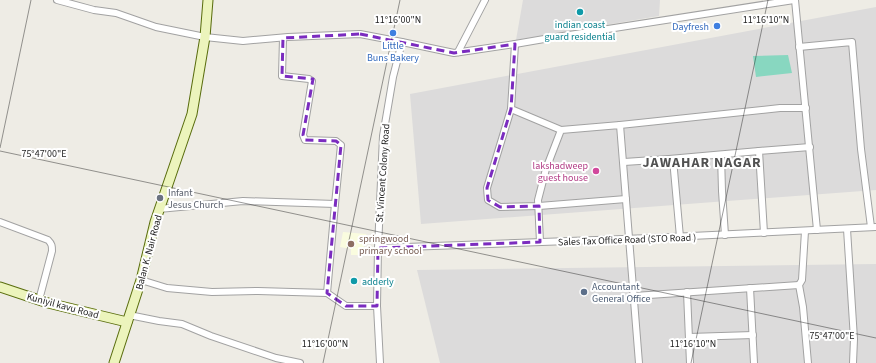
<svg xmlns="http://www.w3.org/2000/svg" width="876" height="363" viewBox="0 0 876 363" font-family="'Source Sans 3',sans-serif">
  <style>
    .residential { fill: #dcdbdb }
    .education { fill: #fafcdf }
    .pitch { fill: #88d7c0 }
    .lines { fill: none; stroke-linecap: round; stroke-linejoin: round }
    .minor-casing { stroke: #a2a2a2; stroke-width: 8 }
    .secondary-casing { stroke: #596d0d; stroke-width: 11 }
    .minor { stroke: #fff; stroke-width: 6 }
    .secondary { stroke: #ecf4bc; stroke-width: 9 }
    .marked { fill: none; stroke: #7b2cbf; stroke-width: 3; stroke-dasharray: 8 5; stroke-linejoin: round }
    .ticks { fill: none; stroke: #1e1e1e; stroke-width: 1; stroke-opacity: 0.45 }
    .culture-dot { fill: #0f9aa8; stroke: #fff; stroke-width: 1.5 }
    .shop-dot { fill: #3f7fe0; stroke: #fff; stroke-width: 1.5 }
    .hotel-dot { fill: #d1479c; stroke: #fff; stroke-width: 1.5 }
    .worship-dot { fill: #6b7280; stroke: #fff; stroke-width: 1.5 }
    .education-dot { fill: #8d6e63; stroke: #fff; stroke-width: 1.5 }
    .service-dot { fill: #5c6f8a; stroke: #fff; stroke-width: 1.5 }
    .labels { text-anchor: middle; stroke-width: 4; stroke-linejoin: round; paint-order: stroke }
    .culture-label { font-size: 10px; fill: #0d838f; stroke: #fff }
    .shop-label { font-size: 10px; fill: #366cbe; stroke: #fff; text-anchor: end }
    .hotel-label { font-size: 10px; fill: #b23c85; stroke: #fff; text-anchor: end }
    .street-label { font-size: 10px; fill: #1e1e1e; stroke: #fff }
    .worship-label { font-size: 10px; fill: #5b616d; stroke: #fff; text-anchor: start }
    .education-label { font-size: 10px; fill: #785e54; stroke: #fff; text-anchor: start }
    .service-label { font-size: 10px; fill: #4e5e75; stroke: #fff; text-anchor: start }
    .district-label { font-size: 14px; font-weight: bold; letter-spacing: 1px; fill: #515151; stroke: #fff }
    .ticks-label { font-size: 10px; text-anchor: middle; fill: #1e1e1e; stroke: #fff; stroke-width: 4; stroke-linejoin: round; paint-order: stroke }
  </style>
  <rect width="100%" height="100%" fill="#eeece5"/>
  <g class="residential">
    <path d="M523 0H660L659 16 516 40Z"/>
    <path d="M876 7V190L421 224 410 94Z"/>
    <path d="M876 264V363H440L417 270Z"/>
  </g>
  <path class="education" d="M343 232 366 234 367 236 361 237V243L364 246 362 255H351V249L340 247Z"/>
  <path class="pitch" d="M788 55 792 73 756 77 753 56Z"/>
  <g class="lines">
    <g class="minor-casing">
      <g id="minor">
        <path d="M57 0 94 10 116 13 156 27 205 37 243 41 288 37 360 34 402 42 454 53 515 44 550 38 794 0"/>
        <path d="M795 0 817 230"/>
        <path d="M283 38 282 76 309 79 312 81 303 135 305 140 336 141 341 145 335 204 327 293"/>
        <path d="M515 44 511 109 561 130"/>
        <path d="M799 47 852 42 861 149 871 227"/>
        <path d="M458 52 485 0"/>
        <path d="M511 109 487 188 488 200 500 207 539 206 626 199"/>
        <path d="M620 125 780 108H806"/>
        <path d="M721 155 722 191 725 235"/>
        <path d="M673 159 680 237"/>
        <path d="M624 162 669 159 759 151"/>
        <path d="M159 209 243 201 335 204"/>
        <path d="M0 222 48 240C52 244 52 246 52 251L39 300"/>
        <path d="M847 229 854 339 853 363"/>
        <path d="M805 231 802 280 799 285 803 307 808 363"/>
        <path d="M764 233 759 151 810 147"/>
        <path d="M540 242 538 200 546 169 561 130 620 125 639 363"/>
        <path d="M378 248 650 238 876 227"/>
        <path d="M141 280 167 288 212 292 258 291 327 293 346 306H377"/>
        <path d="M750 288 754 363"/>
        <path d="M687 292 690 363"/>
        <path d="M634 296 799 285"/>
        <path d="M129 315 159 321 182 324 211 336 276 358 300 363"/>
        <path d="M689 337 753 335"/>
        <path d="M380 363 377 306 378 248 383 136 393 77 402 42"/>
      </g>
    </g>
    <g class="secondary-casing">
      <g id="secondary">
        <path d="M0 287 48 303 127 322"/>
        <path d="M114 363 141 280 155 222 192 114 205 37 208 0"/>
      </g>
    </g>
    <use href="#minor" class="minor"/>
    <use href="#secondary" class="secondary"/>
  </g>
  <path class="marked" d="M360 34 454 53 515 44 511 109 487 188 488 200 500 207 539 206 540 242 378 248 377 306H346L327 293 341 145 336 141 305 140 303 135 313 79 282 76 283 38Z"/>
  <path class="ticks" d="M0 148 31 0M0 151 876 338M323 363 400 0M691 363 768 0"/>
  <g class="culture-dot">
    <circle cx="580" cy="12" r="4"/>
    <circle cx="354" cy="281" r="4"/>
  </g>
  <g class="shop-dot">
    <circle cx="717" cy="26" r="4"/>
    <circle cx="393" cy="33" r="4"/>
  </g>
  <circle class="hotel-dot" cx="596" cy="171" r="4"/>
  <circle class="worship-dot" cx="160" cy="198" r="4"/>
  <circle class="education-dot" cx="351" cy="244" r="4"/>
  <circle class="service-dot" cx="584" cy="292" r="4"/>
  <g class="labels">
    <g class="culture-label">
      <text x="580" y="28">indian coast<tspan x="580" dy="12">guard residential</tspan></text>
      <text x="362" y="285" text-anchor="start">adderly</text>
    </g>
    <g class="shop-label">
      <text x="709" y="30">Dayfresh</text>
      <text x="393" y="49" text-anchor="middle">Little<tspan x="393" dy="12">Buns Bakery</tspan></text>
    </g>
    <g class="hotel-label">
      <text x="588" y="169">lakshadweep<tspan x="588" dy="12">guest house</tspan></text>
    </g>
    <g class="street-label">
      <text transform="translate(382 173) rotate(-86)" y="4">St. Vincent Colony Road</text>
      <text transform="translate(627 239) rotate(-2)" y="4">Sales Tax Office Road (STO Road )</text>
      <text transform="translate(148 252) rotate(-75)" y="4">Balan K. Nair Road</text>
      <text transform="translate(63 305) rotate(15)" y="4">Kuniyil kavu Road</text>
    </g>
    <g class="worship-label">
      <text x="168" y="196">Infant<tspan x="168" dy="12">Jesus Church</tspan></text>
    </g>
    <g class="education-label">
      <text x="359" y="242">springwood<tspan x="359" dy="12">primary school</tspan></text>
    </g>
    <g class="service-label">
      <text x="592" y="290">Accountant<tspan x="592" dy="12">General Office</tspan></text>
    </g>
    <g class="district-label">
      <text x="702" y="167">JAWAHAR NAGAR</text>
    </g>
  </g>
  <g class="ticks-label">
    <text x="398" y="23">11°16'00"N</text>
    <text x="766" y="23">11°16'10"N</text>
    <text x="44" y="157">75°47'00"E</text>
    <text x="832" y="339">75°47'00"E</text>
    <text x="325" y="347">11°16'00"N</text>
    <text x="693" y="347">11°16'10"N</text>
  </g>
</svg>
